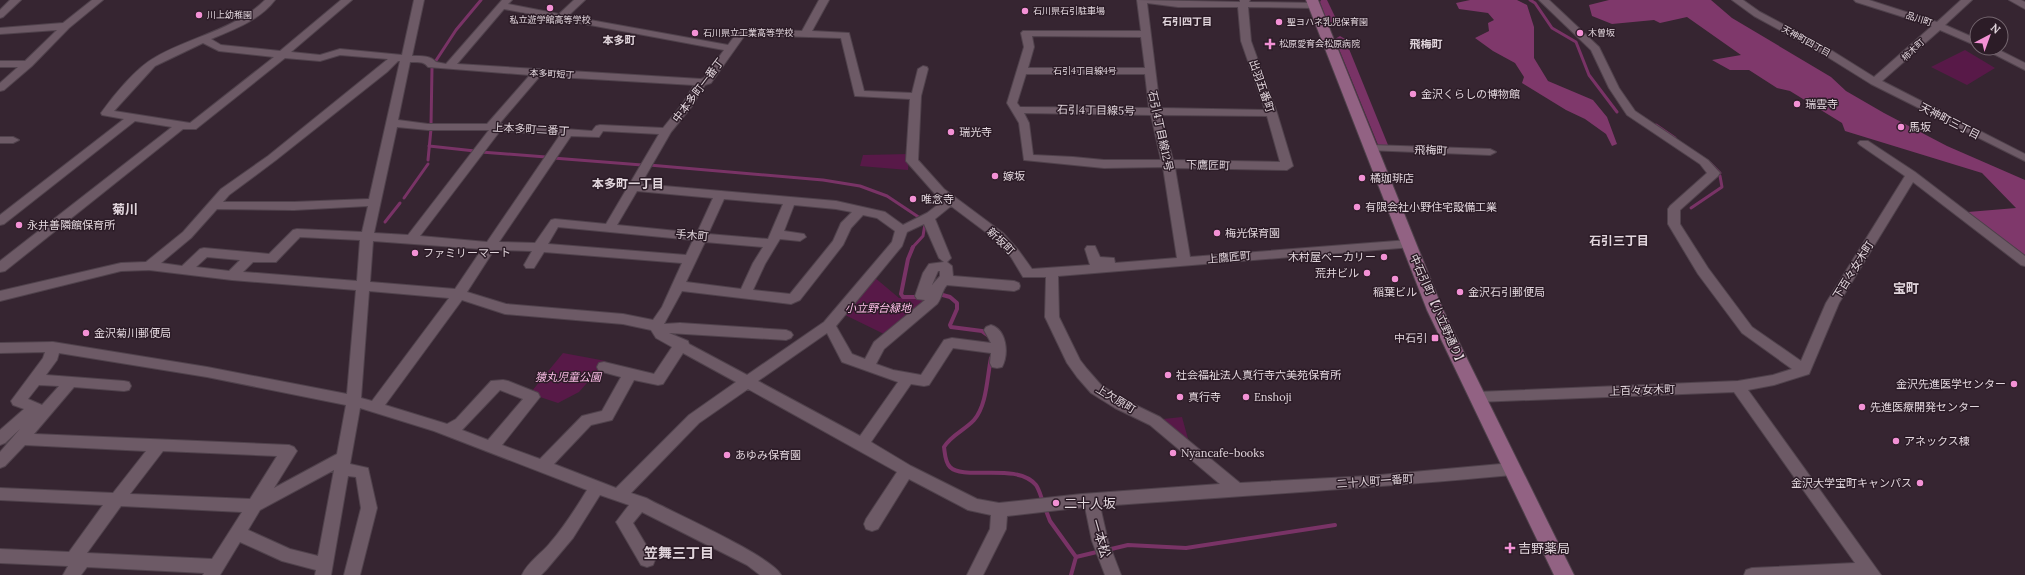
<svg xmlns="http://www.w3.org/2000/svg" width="2025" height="575" viewBox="0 0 2025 575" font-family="Lora,'Noto Sans JP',serif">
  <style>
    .green { fill: #581948 }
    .forest { fill: #7f386b }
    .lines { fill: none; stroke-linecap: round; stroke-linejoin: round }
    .stream-far1 { stroke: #793366; stroke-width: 3 }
    .stream { stroke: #793366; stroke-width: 4 }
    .canal { fill: #793366; fill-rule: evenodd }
    .minor-casing { stroke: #50424c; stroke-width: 2 }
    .major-casing { stroke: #50424c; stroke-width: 2 }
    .minor { fill: #6d5a66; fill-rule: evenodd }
    .major { fill: #926283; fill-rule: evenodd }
    .poi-dot { fill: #f391d5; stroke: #2c1c27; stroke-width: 1.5 }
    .labels { text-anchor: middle; stroke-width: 3; stroke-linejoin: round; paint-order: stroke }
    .far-poi-label { font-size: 9px; fill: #e1d5dc; stroke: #2c1c27; text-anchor: start }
    .far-street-label { font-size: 9px; fill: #e1d5dc; stroke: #2c1c27 }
    .far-neighbourhood-label { font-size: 10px; font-weight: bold; fill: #e1d5dc; stroke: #2c1c27 }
    .far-quarter-label { font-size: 11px; font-weight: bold; fill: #e1d5dc; stroke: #2c1c27 }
    .street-label { font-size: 11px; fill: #e1d5dc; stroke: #2c1c27 }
    .poi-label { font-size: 11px; fill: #e1d5dc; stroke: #2c1c27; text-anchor: start }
    .park-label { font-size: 11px; font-style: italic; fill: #fbbde6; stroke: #2c1c27 }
    .neighbourhood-label { font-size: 12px; font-weight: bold; fill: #e1d5dc; stroke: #2c1c27 }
    .quarter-label { font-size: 13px; font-weight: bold; fill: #e1d5dc; stroke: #2c1c27 }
    .near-poi-label { font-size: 13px; fill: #e1d5dc; stroke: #2c1c27; text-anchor: start }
    .near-street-label { font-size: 13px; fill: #e1d5dc; stroke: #2c1c27 }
    .near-neighbourhood-label { font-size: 14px; font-weight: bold; fill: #e1d5dc; stroke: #2c1c27 }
  </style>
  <rect width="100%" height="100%" fill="#362531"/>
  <g class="green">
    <path d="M1965 50 1995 68 1967 85 1931 67Z"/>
    <path d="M909 154 908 170 860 166 863 155Z"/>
    <path d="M874 277 899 298 929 297 884 334 843 314Z"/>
    <path d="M563 353 606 361 579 392 558 403 537 396 532 391Z"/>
    <path d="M1182 417 1190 446 1161 423 1163 419Z"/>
  </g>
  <g class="forest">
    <path d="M1470 0H1517L1527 5 1534 27V58L1548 81 1593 100 1607 117 1617 144 1612 146 1606 134 1585 119 1566 110 1522 83 1524 77 1515 63 1493 51 1475 38 1489 31 1488 23 1494 20 1488 13 1459 9 1456 3Z"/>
    <path d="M1609 0H1711L1732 18 1831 77 1846 91 1884 113 1947 146 2025 180V255L1968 212 2016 208 1982 173 1845 131 1842 123 1790 91 1777 88 1749 70H1730L1712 60 1741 55 1687 17 1660 23 1654 20 1612 24 1592 16 1589 5Z"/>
  </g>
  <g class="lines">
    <g class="stream-far1">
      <path d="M1530 0 1535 3 1552 28 1576 42 1589 75 1617 112"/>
      <path d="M435 62 456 30 481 0"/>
      <path d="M431 125 432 68"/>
      <path d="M1656 125 1675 138"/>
      <path d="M429 146 475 151"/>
      <path d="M481 152 546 157"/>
      <path d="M553 158 642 165"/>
      <path d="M428 160 431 129"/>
      <path d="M1710 163 1720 173"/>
      <path d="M649 165 823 180 860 186 887 196 920 218"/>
      <path d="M404 198 428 164"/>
      <path d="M1691 208 1722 187 1720 176"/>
      <path d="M385 222 400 203"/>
      <path d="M912 248 923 236 925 224"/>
    </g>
    <g class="stream">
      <path d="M913 247 908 259 901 294 903 297H919"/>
      <path d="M939 294 950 297 957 303V309L950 325 951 327 982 331 989 336"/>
      <path d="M991 358C987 377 987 405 974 420 965 430 951 435 944 447 945 454 945 462 950 467 964 481 1017 462 1036 485 1039 489 1041 497 1043 502"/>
      <path d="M1045 508 1050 521 1076 557 1071 575"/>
      <path d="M1107 550 1128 545 1186 548 1335 525"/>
      <path d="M1076 557 1101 551"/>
    </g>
    <g class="canal">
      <path d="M1321 0H1327L1328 2 1338 23 1336 25H1330L1328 23 1320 2Z"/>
      <path d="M1340 36 1345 39 1388 145 1387 147H1379L1378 145 1335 39Z"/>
    </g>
    <g class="minor-casing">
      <g id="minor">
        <path d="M10 0H21L3 17 0 18V10Z"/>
        <path d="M92 0H103L69 28 32 66 4 90 0 91V83L18 67H0V61H25L57 30 0 34V28L63 23Z"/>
        <path d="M265 0H275C260 20 233 30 211 39L221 45 280 51 341 0H352L291 52 320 55 340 49 402 55 414 0H424L412 56C420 56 430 55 436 62L446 64 502 0H512L508 4 559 14 574 0H585L568 16 728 45 739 30 742 29 802 31 819 0H829L812 31 849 33 864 91 912 93 918 69 923 66 927 67 928 69 921 96 918 160 944 189 1003 233 1019 251 1032 269 1090 265 1085 249 1087 246H1095L1100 257 1114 258 1115 263 1177 258 1163 167 1104 168 1024 160 1019 123 1007 103 1024 47 1021 33 1023 31H1141L1137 0 1240 2V0H1250L1249 2 1317 3 1319 5 1314 8 1248 7 1251 41 1277 113 1293 166 1287 170 1175 168 1190 257 1409 240 1413 241 1415 244 1413 247 1058 276 1059 317 1080 360 1087 369 1101 385 1125 400 1160 417 1240 483 1369 476 1512 463 1517 465 1520 469 1517 473 1512 475C1375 488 1237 496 1100 506L1108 541 1121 575H1105L1092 541 1085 507 1007 516 1006 529 983 575H967L990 529 991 515 968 510 909 479 878 529 872 531 866 529 864 524 866 519 897 472 748 389 699 423 631 493 646 498C670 511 772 556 781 575H760L747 565 642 512 633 523 655 560 653 565 647 567 641 565 616 522 629 505 600 495 573 538 546 570 541 575H522C527 563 542 553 550 543 564 527 576 508 587 490L434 431 360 408 350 464 368 468 377 508 360 575H344L361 508 356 477 348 476 331 575H315L316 570 282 561 240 542 220 575H203L204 573 87 567 81 575H63L68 566 0 563V549L69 552 103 505 0 500V488L113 493 146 451 25 445 5 466 0 468V452L20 429 5 443 0 445V430L24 409 13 405 11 401 43 358 45 352 0 353V343L53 342 207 367 347 394 356 290 232 280 149 270 121 271 0 301V291L121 263 146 262 183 232 221 189 268 156 388 59 340 55 320 61 285 58 196 129H183L5 271 0 272V261L172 127 135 121 4 224 0 225V215L124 119 102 115 101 113C113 96 136 68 154 58 189 37 235 30 265 0ZM1147 3 1178 7H1238L1241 41 1265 110 1160 108ZM504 9 724 50 704 78 701 79 457 64ZM745 35 841 38 855 96 910 99 906 161 936 195 944 200 927 213 903 225 885 212 836 201 641 184 671 132 692 106 705 85 711 83ZM1032 36 1141 37 1145 68H1028L1034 47ZM203 43 219 51 274 57 190 123 114 111 155 66ZM398 61H400L369 199 294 202H223L229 195 276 160 387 72ZM410 62C418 62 424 61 428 67L530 75 487 124H428L398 120ZM1026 74H1145L1149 108 1020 107 1017 103ZM540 76 694 85 683 103 663 128 600 125 596 126 592 131 499 124ZM1024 113 1151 115 1161 160H1104L1073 157 1033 155 1029 123ZM1161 115 1267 116 1280 162 1173 160ZM397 127 428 130H489L408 235 374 233ZM500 131 560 135 487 242 420 236ZM603 131 659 134 606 224 555 219 551 220 535 243 499 242 571 136 599 137ZM637 191 713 198 697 233 617 225ZM724 199 783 204 768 239 708 234ZM794 205 836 209 852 212 841 223 833 241 790 294 753 290 765 264 780 239 800 241 806 237 804 234 784 231ZM368 206 362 232 297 229 293 230 269 254 204 248 200 249 182 266 161 263 191 238 217 209 294 210ZM951 206 995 239 1011 257 1023 277H1046L1045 317 1067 363 1077 377 1091 393 1115 408 1150 425 1220 484 1082 494 999 503 977 499 911 466 871 442 911 384 924 386 929 385 953 348 991 353 990 363 992 367 997 368 1002 367C1009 354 1007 330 991 325L986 327 984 330 991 343 952 338 944 340 921 375 893 370 876 364 884 349 937 304C942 298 942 290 947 285L1014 291 1019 289 1020 286 1019 283 1014 281 953 276 952 266 947 262 951 258 935 219ZM863 215 877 218 895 231 892 242 824 322 747 375 689 344 688 341 669 333 786 340 791 338 793 335 791 332 786 330 680 323 664 324 682 291 791 304 800 300 843 245 851 228ZM924 224 939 258 944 262 929 264 923 273 915 296 917 299 925 300 874 342 865 359 852 354 836 326 902 246 907 232ZM558 227 693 240 686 255 548 244ZM300 237 360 240 357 281 243 272 253 262H276ZM373 241 482 249 455 289 370 282ZM705 242 763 247 753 263 741 289 686 282ZM494 250 532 251 524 265 526 268H534L544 252 682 263 662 307 653 320 623 314 506 304 467 292ZM207 257 240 260 229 271 196 267ZM938 271H940V276L932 285ZM369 291 449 298 372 401 361 398ZM462 300 505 314 623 324 651 330 656 338 672 347 654 374 604 362 599 363 597 367 599 371 621 377 602 411 582 416 540 459 502 445 540 397 538 393 508 381 503 380 491 381 456 419 447 424 385 405ZM827 333 842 362 898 382 860 436 758 381ZM59 353 207 377 346 405 337 454 274 488 297 451 294 447 289 445 34 434 74 387 124 391 129 390 131 386 129 382 124 381 46 375 57 360ZM683 353 736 382 689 415 616 488 554 464 591 425 612 420 634 380 658 385 663 384ZM39 385 59 386 42 405 28 399ZM500 390 523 399 488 440 462 430ZM163 451 277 456 250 499 130 494ZM334 470 318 556 290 549 248 530 260 510ZM121 506 242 512 212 559 87 553Z"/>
        <path d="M1539 0H1549L1599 47 1619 88 1635 111 1708 160 1720 173 1718 176 1680 210V224L1708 268 1752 327 1801 361 1826 303 1905 176 1860 145 1858 143 1860 141H1868L1915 172 2025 256V266L2021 265 1913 182 1839 303 1809 374 1774 385 1748 390 1881 575H1744L1746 570 1752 568 1855 563 1734 392 1477 402 1472 401 1470 397 1472 393 1477 392 1738 381 1773 375 1792 369 1742 333 1698 274 1668 224V209L1670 206 1707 173 1700 164 1627 115 1609 88 1591 50Z"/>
        <path d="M1732 0H1743L1760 12 1826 47 1874 77 1932 26 1856 2 1854 0H1869L1937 22 1961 0H1972L1945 25 1977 39V46L1940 30 1882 81 2025 154V161L1871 84 1818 51 1754 16Z"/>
        <path d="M2009 0H2021L2025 2V9Z"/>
        <path d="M1982 48H1995L2025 63V70Z"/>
        <path d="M0 137H13L19 140 13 143H0Z"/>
        <path d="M1371 145 1490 149 1496 152 1490 155 1367 150 1365 148Z"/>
      </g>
    </g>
    <g class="major-casing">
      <path id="major" d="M1306 0H1318L1443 310 1574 575H1554L1427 310Z"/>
    </g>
    <use href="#minor" class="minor"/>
    <use href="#major" class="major"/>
  </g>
  <g class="poi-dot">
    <circle cx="550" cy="8" r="4"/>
    <circle cx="1025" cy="11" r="4"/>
    <circle cx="199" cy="15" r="4"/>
    <circle cx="1279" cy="22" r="4"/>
    <circle cx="695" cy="33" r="4"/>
    <circle cx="1580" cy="33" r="4"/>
    <path d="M1268 38h4v4h4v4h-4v4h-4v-4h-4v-4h4z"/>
    <circle cx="1413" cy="94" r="4"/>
    <circle cx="1797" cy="104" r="4"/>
    <circle cx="1901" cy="127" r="4"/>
    <circle cx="951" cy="132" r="4"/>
    <circle cx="995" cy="176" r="4"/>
    <circle cx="1362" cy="178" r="4"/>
    <circle cx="913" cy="199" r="4"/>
    <circle cx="1357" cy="207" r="4"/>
    <circle cx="19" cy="225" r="4"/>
    <circle cx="1217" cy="233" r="4"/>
    <circle cx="415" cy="253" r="4"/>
    <circle cx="1384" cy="257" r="4"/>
    <circle cx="1367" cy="273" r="4"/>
    <circle cx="1395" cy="279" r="4"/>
    <circle cx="1460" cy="292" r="4"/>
    <circle cx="86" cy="333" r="4"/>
    <rect x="1431" y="334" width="8" height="8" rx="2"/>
    <circle cx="1168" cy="375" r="4"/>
    <circle cx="2014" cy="384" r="4"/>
    <circle cx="1180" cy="397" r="4"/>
    <circle cx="1246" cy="397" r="4"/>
    <circle cx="1862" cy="407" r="4"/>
    <circle cx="1896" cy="441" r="4"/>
    <circle cx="1173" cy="453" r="4"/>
    <circle cx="727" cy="455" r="4"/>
    <circle cx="1920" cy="483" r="4"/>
    <circle cx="1056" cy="503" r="4"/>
    <path d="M1508 542h4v4h4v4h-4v4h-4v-4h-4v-4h4z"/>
  </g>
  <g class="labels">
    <g class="far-poi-label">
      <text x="1033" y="14">石川県石引駐車場</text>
      <text x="207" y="18">川上幼稚園</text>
      <text x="550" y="23" text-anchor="middle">私立遊学館高等学校</text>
      <text x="1287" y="25">聖ヨハネ乳児保育園</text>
      <text x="703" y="36">石川県立工業高等学校</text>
      <text x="1588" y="36">木曽坂</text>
      <text x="1279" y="47">松原愛育会松原病院</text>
    </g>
    <g class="far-street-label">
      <text transform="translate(1919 19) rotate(18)" y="3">品川町</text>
      <text transform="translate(1806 41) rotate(29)" y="3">天神町四丁目</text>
      <text transform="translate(1913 50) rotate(-43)" y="3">柿木町</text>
      <text x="1085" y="74">石引4丁目線4号</text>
      <text transform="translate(552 74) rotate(3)" y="3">本多町短丁</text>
    </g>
    <g class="far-neighbourhood-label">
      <text x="1187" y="25">石引四丁目</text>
    </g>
    <g class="far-quarter-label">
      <text x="619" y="44">本多町</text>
      <text x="1426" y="48">飛梅町</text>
    </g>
    <g class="street-label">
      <text transform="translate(1262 86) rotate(71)" y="4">出羽五番町</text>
      <text transform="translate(698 90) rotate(-53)" y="4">中本多町一番丁</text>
      <text transform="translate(1096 110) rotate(1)" y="4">石引4丁目線5号</text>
      <text transform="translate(1950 121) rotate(27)" y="4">天神町三丁目</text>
      <text transform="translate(531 129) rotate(3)" y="4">上本多町二番丁</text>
      <text transform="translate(1161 131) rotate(78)" y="4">石引4丁目線12号</text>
      <text transform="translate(1431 150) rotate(2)" y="4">飛梅町</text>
      <text transform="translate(1208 165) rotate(1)" y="4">下鷹匠町</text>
      <text transform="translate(692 235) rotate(5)" y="4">手木町</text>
      <text transform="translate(1001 241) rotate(44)" y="4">新坂町</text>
      <text transform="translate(1229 257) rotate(-5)" y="4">上鷹匠町</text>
      <text transform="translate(1853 270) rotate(-58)" y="4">下百々女木町</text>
      <text transform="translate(1438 310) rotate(66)" y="4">中石引町【小立野通り】</text>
      <text transform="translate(1642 390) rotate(-2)" y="4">上百々女木町</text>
      <text transform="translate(1116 399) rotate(31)" y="4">上欠原町</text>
      <text transform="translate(1375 481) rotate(-4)" y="4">二十人町一番町</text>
    </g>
    <g class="poi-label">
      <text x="1421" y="98">金沢くらしの博物館</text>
      <text x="1805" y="108">瑞雲寺</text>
      <text x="1909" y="131">馬坂</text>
      <text x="959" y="136">瑞光寺</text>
      <text x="1003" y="180">嫁坂</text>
      <text x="1370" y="182">橘珈琲店</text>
      <text x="921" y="203">唯念寺</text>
      <text x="1365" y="211">有限会社小野住宅設備工業</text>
      <text x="27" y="229">永井善隣館保育所</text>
      <text x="1225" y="237">梅光保育園</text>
      <text x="423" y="257">ファミリーマート</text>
      <text x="1376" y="261" text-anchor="end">木村屋ベーカリー</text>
      <text x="1359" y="277" text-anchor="end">荒井ビル</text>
      <text x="1395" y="296" text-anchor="middle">稲葉ビル</text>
      <text x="1468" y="296">金沢石引郵便局</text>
      <text x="94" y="337">金沢菊川郵便局</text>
      <text x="1427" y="342" text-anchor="end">中石引</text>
      <text x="1176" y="379">社会福祉法人真行寺六美苑保育所</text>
      <text x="2006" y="388" text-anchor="end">金沢先進医学センター</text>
      <text x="1188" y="401">真行寺</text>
      <text x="1254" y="401">Enshoji</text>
      <text x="1870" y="411">先進医療開発センター</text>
      <text x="1904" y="445">アネックス棟</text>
      <text x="1181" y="457">Nyancafe-books</text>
      <text x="735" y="459">あゆみ保育園</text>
      <text x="1912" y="487" text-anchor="end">金沢大学宝町キャンパス</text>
    </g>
    <g class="park-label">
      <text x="878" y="312">小立野台緑地</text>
      <text x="568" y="381">猿丸児童公園</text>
    </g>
    <g class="neighbourhood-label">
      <text x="628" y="188">本多町一丁目</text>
      <text x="1619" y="245">石引三丁目</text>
    </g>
    <g class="quarter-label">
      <text x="125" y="214">菊川</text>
      <text x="1906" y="293">宝町</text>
    </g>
    <g class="near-poi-label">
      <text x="1064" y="508">二十人坂</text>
      <text x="1518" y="553">吉野薬局</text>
    </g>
    <g class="near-street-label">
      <text transform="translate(1101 538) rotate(74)" y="5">一本松</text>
    </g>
    <g class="near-neighbourhood-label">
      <text x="679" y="558">笠舞三丁目</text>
    </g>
  </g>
  <g transform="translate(1989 36) rotate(41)"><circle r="19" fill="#2c1c27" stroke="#74666f"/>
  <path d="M0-3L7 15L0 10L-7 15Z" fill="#f391d5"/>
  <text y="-6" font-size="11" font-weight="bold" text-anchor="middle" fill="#e1d5dc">N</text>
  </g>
</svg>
